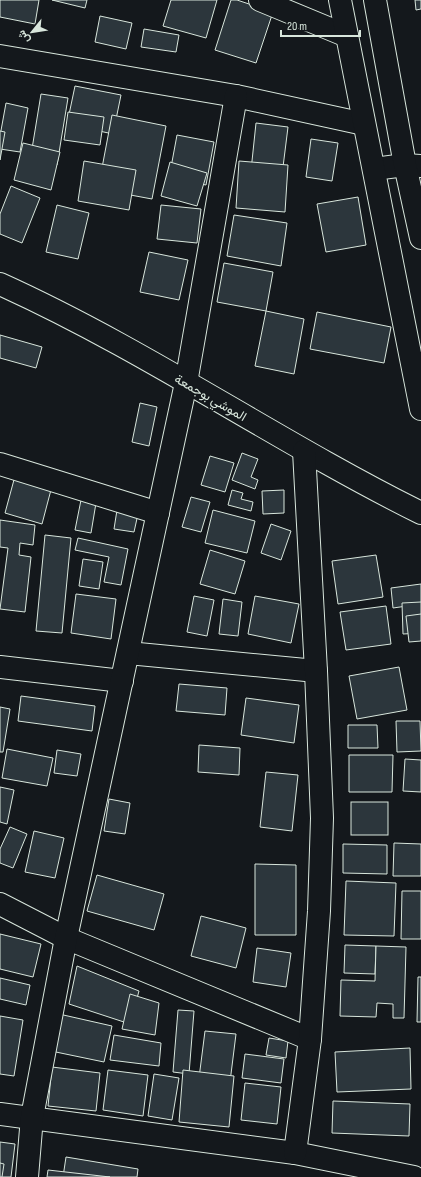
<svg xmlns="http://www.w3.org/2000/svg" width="421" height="1177" viewBox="0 0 421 1177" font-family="'Sofia Sans Condensed',Vazirmatn,sans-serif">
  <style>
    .building { fill: #2c363c; stroke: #d8e6dc }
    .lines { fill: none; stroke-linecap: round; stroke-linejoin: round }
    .minor-casing { stroke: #d8e6dc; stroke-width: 24 }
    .major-casing { stroke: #d8e6dc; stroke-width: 24 }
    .minor { stroke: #14181c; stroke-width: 22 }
    .major { stroke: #14181c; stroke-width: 22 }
    .labels { text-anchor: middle; stroke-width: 3; stroke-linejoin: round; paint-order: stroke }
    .street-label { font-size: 13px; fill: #d8e6dc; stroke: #14181c }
  </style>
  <rect width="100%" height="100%" fill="#14181c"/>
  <g class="building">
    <path d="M0 0H39L35 24 0 17Z"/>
    <path d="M52 0H87L85 8Z"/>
    <path d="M171 0H217L206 38 163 26Z"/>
    <path d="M231 0H237L273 12 256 63 215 50Z"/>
    <path d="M415 0H421V9L416 10Z"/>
    <path d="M100 16 132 23 126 49 95 42Z"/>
    <path d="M144 29 179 35 176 52 141 47Z"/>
    <path d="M75 86 121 95 113 134 67 124Z"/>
    <path d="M41 94 68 98 57 165 30 161Z"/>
    <path d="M6 103 28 108 20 152 0 149V136Z"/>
    <path d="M68 112 104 117 100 145 64 140Z"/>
    <path d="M112 115 166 126 152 199 98 189Z"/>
    <path d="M256 123 288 127 281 183 250 180Z"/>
    <path d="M0 131 5 132 0 160Z"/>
    <path d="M177 135 214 142 206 185 169 178Z"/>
    <path d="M311 139 338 143 332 181 306 177Z"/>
    <path d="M23 143 60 152 51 190 14 180Z"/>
    <path d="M84 161 136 170 129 210 78 201Z"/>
    <path d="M239 161 288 165 285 212 236 208Z"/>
    <path d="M170 162 207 173 197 206 161 196Z"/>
    <path d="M11 186 40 198 22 243 0 234V214Z"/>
    <path d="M358 197 366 245 326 252 317 204Z"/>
    <path d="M57 205 89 213 78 259 46 252Z"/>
    <path d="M161 205 201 209 197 243 157 239Z"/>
    <path d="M234 215 287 223 281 266 227 256Z"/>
    <path d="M149 252 188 260 179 300 140 292Z"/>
    <path d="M224 263 273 272 266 311 217 302Z"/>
    <path d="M266 311 304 319 294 374 255 366Z"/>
    <path d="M317 312 391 327 384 363 310 349Z"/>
    <path d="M0 335 42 347 36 368 0 358Z"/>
    <path d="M140 403 157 407 149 446 132 442Z"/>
    <path d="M242 453 258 459 251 477 258 480 255 489 232 480Z"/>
    <path d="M210 456 234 463 225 492 201 485Z"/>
    <path d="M15 476 52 486 42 524 5 513Z"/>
    <path d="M232 490 243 493 241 499 253 502 251 511 228 505Z"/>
    <path d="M284 490V513L263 514 262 491Z"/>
    <path d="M191 497 210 502 201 532 182 527Z"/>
    <path d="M81 500 96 503 91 533 75 530Z"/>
    <path d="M117 510 138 514 134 532 114 529Z"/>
    <path d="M213 510 255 521 247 553 205 543Z"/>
    <path d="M0 520 35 525 33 545 20 543 19 555 31 557 25 612 0 609 8 548 0 547Z"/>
    <path d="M271 524 291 531 281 560 261 553Z"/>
    <path d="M45 535 71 538 62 633 36 631Z"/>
    <path d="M78 538 128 549 121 585 104 582 109 557 75 550Z"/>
    <path d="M210 550 245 561 235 594 200 584Z"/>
    <path d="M376 555 383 597 338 604 332 561Z"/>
    <path d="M83 559 103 562 99 589 79 586Z"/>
    <path d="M421 584V604L393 608 391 588Z"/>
    <path d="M76 594 116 599 111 639 71 633Z"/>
    <path d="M194 596 214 600 207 636 187 632Z"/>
    <path d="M255 596 299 604 291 643 248 634Z"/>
    <path d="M223 599 242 602 238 636 219 634Z"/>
    <path d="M421 602V633L403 634 402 603Z"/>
    <path d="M386 606 391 644 346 650 340 612Z"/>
    <path d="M421 614V641L409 642 406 616Z"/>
    <path d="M399 667 407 710 357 719 349 676Z"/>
    <path d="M179 684 227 688 225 715 176 711Z"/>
    <path d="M21 696 95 706 92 731 18 721Z"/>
    <path d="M246 698 299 705 294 743 241 735Z"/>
    <path d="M0 707 10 709 3 752H0Z"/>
    <path d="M396 721H420L421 751 397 752Z"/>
    <path d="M348 725H377L378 748H348Z"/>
    <path d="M199 745 240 748 239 775 198 772Z"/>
    <path d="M7 749 53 758 47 786 2 778Z"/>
    <path d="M57 750 81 754 77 776 54 773Z"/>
    <path d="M349 755H393L392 792H349Z"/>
    <path d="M405 759 421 760V792L403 791Z"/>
    <path d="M266 772 298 775 292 831 260 827Z"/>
    <path d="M0 787 14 790 7 824 0 822Z"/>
    <path d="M109 799 130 803 125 834 104 831Z"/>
    <rect x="351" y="802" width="37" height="33"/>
    <path d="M10 827 27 834 13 868 0 863V849Z"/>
    <path d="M34 831 64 838 55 878 25 872Z"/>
    <path d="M394 843 421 844V876H393Z"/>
    <path d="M343 844 387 845V874L343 873Z"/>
    <path d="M255 864 296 865V935H255Z"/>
    <path d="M97 875 164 894 154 930 87 911Z"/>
    <path d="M346 881 396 883 394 936 344 935Z"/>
    <path d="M402 891H421V939H401Z"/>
    <path d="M201 916 246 928 236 968 191 956Z"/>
    <path d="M0 934 41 944 33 977 0 969Z"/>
    <path d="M345 945 376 946 375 974 344 973Z"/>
    <path d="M376 946 406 947 404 1018H393V1004L377 1003 376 1017 340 1016 341 980 375 981Z"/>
    <path d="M257 948 291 953 286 987 253 982Z"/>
    <path d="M77 966 139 991 130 1024 69 1004Z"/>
    <path d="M418 977H421V1022H417Z"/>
    <path d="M0 978 30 985 26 1005 0 999Z"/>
    <path d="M130 994 159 1003 155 1035 122 1029Z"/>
    <path d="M178 1010 194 1011 189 1074 173 1072Z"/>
    <path d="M59 1014 112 1026 104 1062 51 1051Z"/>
    <path d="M0 1016 23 1020 14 1076 0 1074Z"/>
    <path d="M205 1031 236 1034 230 1082 199 1078Z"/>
    <path d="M114 1035 161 1043 159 1066 110 1060Z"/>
    <path d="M269 1038 288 1041 286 1058 266 1055Z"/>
    <path d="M410 1048 411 1089 337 1092 335 1052Z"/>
    <path d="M245 1054 284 1059 281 1083 242 1078Z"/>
    <path d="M52 1067 100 1073 96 1111 48 1106Z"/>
    <path d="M108 1070 148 1075 143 1116 103 1110Z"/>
    <path d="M183 1070 234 1076 229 1127 179 1122Z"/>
    <path d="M154 1074 179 1078 172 1120 148 1116Z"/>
    <path d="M245 1083 281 1087 277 1124 241 1120Z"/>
    <path d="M333 1101 410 1104 409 1136 332 1133Z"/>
    <path d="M0 1142 15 1144 11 1177H0Z"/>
    <path d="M66 1157 138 1169 137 1177H63Z"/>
    <path d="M0 1163 4 1164 2 1177H0Z"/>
    <path d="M48 1170 110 1177H47Z"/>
  </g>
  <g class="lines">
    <g class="minor-casing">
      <g id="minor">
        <path d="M260 0 347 36"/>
        <path d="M0 56 236 96 364 124"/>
        <path d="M374 169 405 165 421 166"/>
        <path d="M0 284C146 350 278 442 421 513"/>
        <path d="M0 464 158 513"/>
        <path d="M128 653 316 671"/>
        <path d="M0 667 122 681"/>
        <path d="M0 904 66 938 310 1039"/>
        <path d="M0 1114 295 1153 414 1177"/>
        <path d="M295 1153 310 1039 319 911 322 818 316 671 304 451"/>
        <path d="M27 1177 32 1117 66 938 186 383 236 96"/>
      </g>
    </g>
    <g class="major-casing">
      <g id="major">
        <path d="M340 0 421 409"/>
        <path d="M375 0 405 165 421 238"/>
      </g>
    </g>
    <use href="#minor" class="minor"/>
    <use href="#major" class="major"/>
  </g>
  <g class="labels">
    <g class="street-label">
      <text transform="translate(211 397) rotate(30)" y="5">الموشي بوجمعة</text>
    </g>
  </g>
  <g transform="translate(32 32) rotate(240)" stroke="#14181c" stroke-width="3" paint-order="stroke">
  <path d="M0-3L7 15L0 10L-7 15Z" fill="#d8e6dc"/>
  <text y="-6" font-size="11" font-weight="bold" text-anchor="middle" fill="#d8e6dc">ش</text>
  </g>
  <path d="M281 30v6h79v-6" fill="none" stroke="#d8e6dc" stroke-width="2"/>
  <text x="287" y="30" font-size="12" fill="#d8e6dc" stroke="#14181c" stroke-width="3" paint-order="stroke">20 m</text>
</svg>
